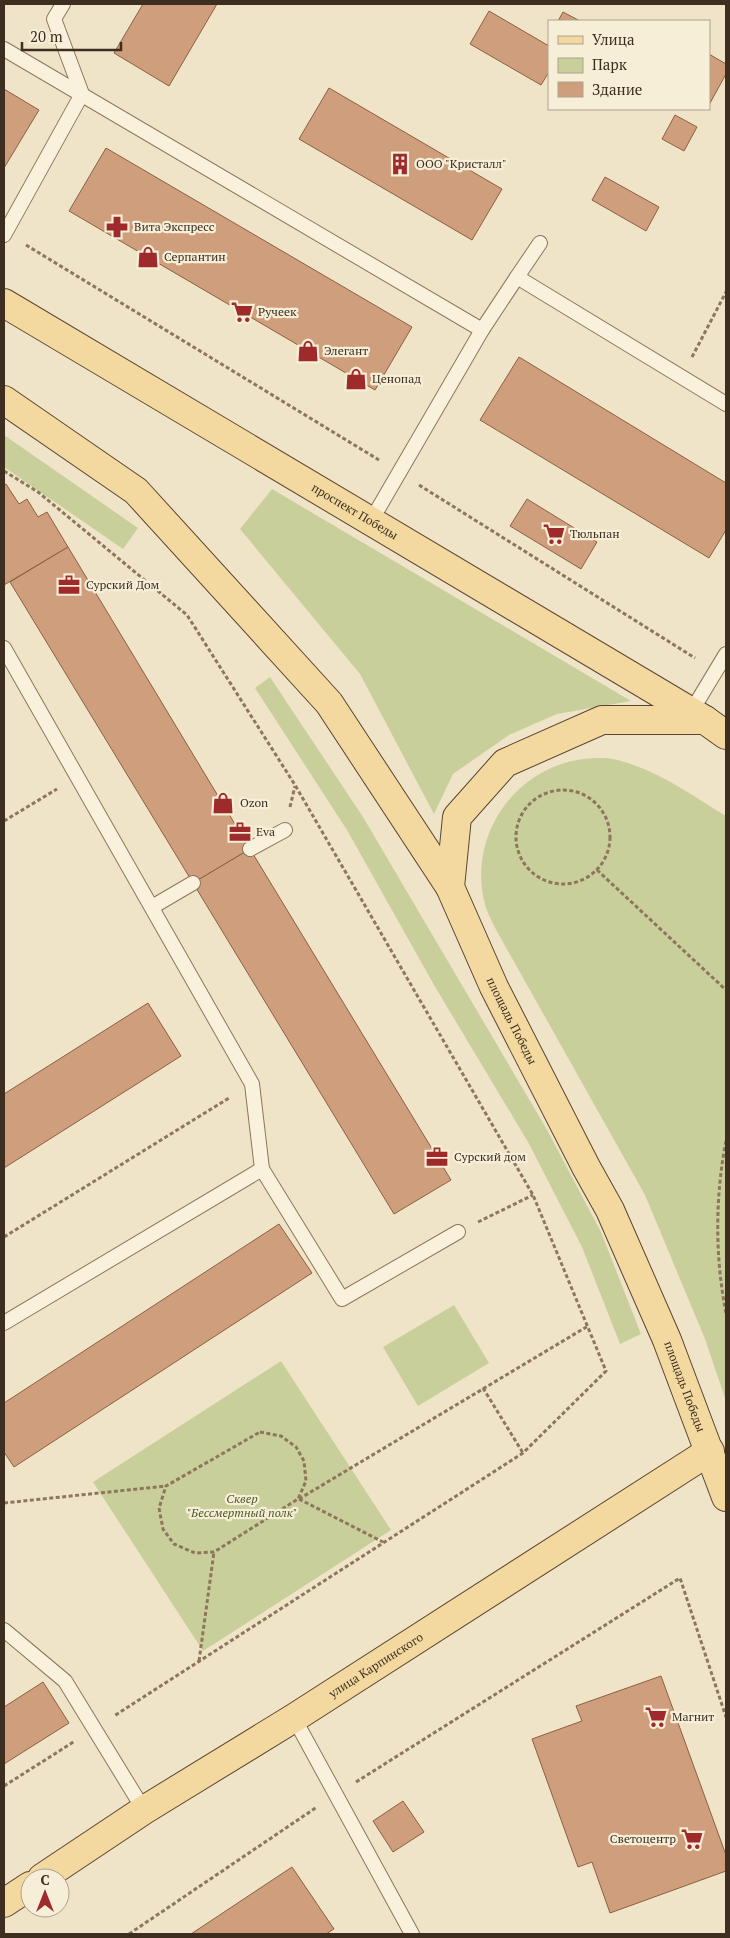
<svg xmlns="http://www.w3.org/2000/svg" width="730" height="1938" viewBox="0 0 730 1938" font-family="'PT Serif',serif">
  <style>
    .green { fill: #c9cf9b }
    .building { fill: #cf9f7d; stroke: #8d5f41 }
    .lines { fill: none; stroke-linecap: round; stroke-linejoin: round }
    .lane-casing { stroke: #8d765c; stroke-width: 16 }
    .primary-casing { stroke: #5b4430; stroke-width: 30 }
    .path { stroke: #8d765c; stroke-width: 3; stroke-dasharray: 4 2.5; stroke-linecap: butt }
    .lane { stroke: #faf1dc; stroke-width: 14 }
    .primary { stroke: #f3d9a0; stroke-width: 28 }
    .labels { text-anchor: middle; stroke-width: 4.5; stroke-linejoin: round; paint-order: stroke }
    .poi-label { font-size: 12px; fill: #3d2e20; stroke: #f7eed8; text-anchor: start }
    .street-label { font-size: 12px; fill: #3d2e20; stroke: #f7eed8 }
    .park-label { font-size: 12px; font-style: italic; fill: #4d5a26; stroke: #f7eed8 }
  </style>
  <rect width="100%" height="100%" fill="#f0e4c8"/>
  <g class="green">
    <path d="M4 435 138 528 123 549 4 467Z"/>
    <path d="M272 489 631 701 557 714 509 735 453 774 434 814 360 674 240 529Z"/>
    <path d="M270 677 363 817 546 1128 601 1232 641 1334 620 1344 582 1247 528 1142 434 985 347 830 255 688Z"/>
    <path d="M608 758C652 766 688 793 726 816V1401L705 1339 645 1195 499 935C494 926 489 917 486 908 466 842 510 772 577 760 587 758 598 758 608 758Z"/>
    <path d="M454 1305 489 1363 418 1406 383 1347Z"/>
    <path d="M281 1361 391 1530 203 1651 93 1482Z"/>
  </g>
  <g class="building">
    <path d="M143 4H217L169 86 114 53Z"/>
    <path d="M489 11 549 46V72L541 85 470 44Z"/>
    <path d="M563 12 580 21H558Z"/>
    <path d="M709 54 726 64V74L709 105Z"/>
    <path d="M329 88 502 189 472 240 299 139Z"/>
    <path d="M4 89 39 110 4 168Z"/>
    <path d="M675 115 697 127 684 151 662 139Z"/>
    <path d="M106 148 412 327 375 390 69 211Z"/>
    <path d="M605 177 659 207 646 231 592 200Z"/>
    <path d="M519 357 726 483V530L709 558 480 420Z"/>
    <path d="M6 484 19 504 27 499 38 517 47 512 68 547 4 585V485Z"/>
    <path d="M527 499 597 542 581 569 510 526Z"/>
    <path d="M68 547 250 849 193 883 10 582Z"/>
    <path d="M250 849 451 1180 394 1214 193 883Z"/>
    <path d="M148 1003 181 1056 4 1168V1094Z"/>
    <path d="M279 1224 312 1273 14 1467 4 1452V1403Z"/>
    <path d="M661 1676 726 1855V1871L610 1913 592 1862 578 1867 532 1739 582 1721 576 1706Z"/>
    <path d="M43 1682 69 1723 4 1764V1707Z"/>
    <path d="M403 1801 424 1832 393 1852 373 1821Z"/>
    <path d="M292 1867 334 1929 326 1934H191Z"/>
  </g>
  <g class="lines">
    <g class="lane-casing">
      <g id="lane">
        <path d="M4 49 482 330"/>
        <path d="M4 235 82 94 54 19 63 4"/>
        <path d="M517 277 540 243"/>
        <path d="M371 521 482 330 517 277 726 404"/>
        <path d="M4 648 252 1084 262 1169"/>
        <path d="M691 712 726 654"/>
        <path d="M250 849 285 830"/>
        <path d="M152 907 193 883"/>
        <path d="M4 1323 262 1169 342 1299 458 1232"/>
        <path d="M4 1630 65 1681 144 1810"/>
        <path d="M294 1718 412 1934"/>
      </g>
    </g>
    <g class="primary-casing">
      <g id="primary">
        <path id="s1" d="M4 303 705 720 726 735"/>
        <path d="M4 400 136 491 329 703 450 887"/>
        <path id="s2" d="M705 720H602L505 763 457 817 450 887 494 987 586 1167 610 1210 667 1340 726 1497"/>
        <path id="s3" d="M42 1878 144 1810 294 1718 710 1451"/>
        <path d="M4 1903 30 1886"/>
      </g>
    </g>
    <g class="path">
      <path d="M26 245 379 460"/>
      <path d="M692 357 726 292"/>
      <path d="M4 471 38 492 187 615 295 785 533 1195 606 1371 523 1453 114 1716"/>
      <path d="M419 485 695 658"/>
      <circle cx="563" cy="837" r="47"/>
      <path d="M290 807 295 786"/>
      <path d="M4 821 57 789"/>
      <path d="M597 870 726 990"/>
      <path d="M726 1141C715 1196 715 1258 726 1313"/>
      <path d="M478 1222 533 1195"/>
      <path d="M4 1237 229 1098"/>
      <path d="M483 1388 523 1453"/>
      <path d="M260 1432 281 1436 296 1447 304 1461 306 1481 298 1499 214 1552 195 1553 174 1544 163 1529 159 1508 166 1486Z"/>
      <path d="M299 1499 588 1326"/>
      <path d="M299 1499 383 1542"/>
      <path d="M4 1503 166 1486"/>
      <path d="M199 1661 214 1552"/>
      <path d="M356 1782 680 1578 726 1717"/>
      <path d="M4 1786 75 1741"/>
      <path d="M129 1934 317 1807"/>
    </g>
    <use href="#lane" class="lane"/>
    <use href="#primary" class="primary"/>
  </g>
  <defs>
    <g id="building-bare" transform="scale(1.725)"><path d="M-4-6H4V6H1V3H-1V6H-4ZM-2.5-4.3h1.7v1.8h-1.7ZM.8-4.3h1.7v1.8H.8ZM-2.5-1h1.7V.8h-1.7ZM.8-1h1.7V.8H.8Z" fill="#9e2a2b" stroke="#f7eed8" stroke-width="2.5" paint-order="stroke"/></g>
    <g id="pharmacy-bare" transform="scale(1.725)"><path d="M-2-6h4v4h4v4h-4v4h-4v-4h-4v-4h4Z" fill="#9e2a2b" stroke="#f7eed8" stroke-width="2.5" paint-order="stroke"/></g>
    <g id="shop-bare" transform="scale(1.725)"><path d="M-5-2.5h2.3a2.7 3.5 0 0 1 5.4 0H5L5.5 6h-11ZM-1.5-2.5h3a1.5 2.3 0 0 0-3 0Z" fill="#9e2a2b" stroke="#f7eed8" stroke-width="2.5" paint-order="stroke"/></g>
    <g id="supermarket-bare" transform="scale(1.725)"><path d="M-6-5.5h2.5l.6 2H6L4.5 2H-2.5L-4.4-4H-6ZM-1.5 3.2a1.3 1.3 0 1 0 .1 0ZM3 3.2a1.3 1.3 0 1 0 .1 0Z" fill="#9e2a2b" stroke="#f7eed8" stroke-width="2.5" paint-order="stroke"/></g>
    <g id="office-bare" transform="scale(1.725)"><path d="M-6-3h4V-5.5h4V-3h4V5H-6ZM-1-4.5V-3h2v-1.5ZM-6 0V1H6V0Z" fill="#9e2a2b" stroke="#f7eed8" stroke-width="2.5" paint-order="stroke"/></g>
  </defs>
  <g fill-rule="evenodd">
    <use href="#building-bare" x="400" y="164"/>
    <use href="#pharmacy-bare" x="117" y="227"/>
    <use href="#shop-bare" x="148" y="257"/>
    <use href="#supermarket-bare" x="242" y="312"/>
    <use href="#shop-bare" x="308" y="351"/>
    <use href="#shop-bare" x="356" y="379"/>
    <use href="#supermarket-bare" x="554" y="534"/>
    <use href="#office-bare" x="69" y="585"/>
    <use href="#shop-bare" x="223" y="803"/>
    <use href="#office-bare" x="240" y="832"/>
    <use href="#office-bare" x="437" y="1157"/>
    <use href="#supermarket-bare" x="656" y="1717"/>
    <use href="#supermarket-bare" x="692" y="1839"/>
  </g>
  <g class="labels">
    <g class="poi-label">
      <text x="416" y="168">ООО "Кристалл"</text>
      <text x="134" y="231">Вита Экспресс</text>
      <text x="164" y="261">Серпантин</text>
      <text x="258" y="316">Ручеек</text>
      <text x="324" y="355">Элегант</text>
      <text x="372" y="383">Ценопад</text>
      <text x="570" y="538">Тюльпан</text>
      <text x="86" y="589">Сурский Дом</text>
      <text x="240" y="807">Ozon</text>
      <text x="256" y="836">Eva</text>
      <text x="454" y="1161">Сурский дом</text>
      <text x="672" y="1721">Магнит</text>
      <text x="676" y="1843" text-anchor="end">Светоцентр</text>
    </g>
    <g class="street-label">
      <text dy="4" stroke="none"><textPath href="#s1" startOffset="408">проспект Победы</textPath></text>
      <text dy="4" stroke="none"><textPath href="#s2" startOffset="499">площадь Победы</textPath></text>
      <text dy="4" stroke="none"><textPath href="#s2" startOffset="904">площадь Победы</textPath></text>
      <text dy="4" stroke="none"><textPath href="#s3" startOffset="396">улица Карпинского</textPath></text>
    </g>
    <g class="park-label">
      <text x="242" y="1503">Сквер<tspan x="242" dy="14">"Бессмертный полк"</tspan></text>
    </g>
  </g>
  <rect width="730" height="1938" fill="none" stroke="#3d2e20" stroke-width="10"/>
  <rect x="548" y="20" width="162" height="90" fill="#f7eed8" stroke="#ada18e"/>
  <rect x="558" y="36" width="25" height="8" fill="#f3d9a0" stroke="#ada18e"/>
  <text x="592" y="45" font-size="15" fill="#3d2e20">Улица</text>
  <rect x="558" y="58" width="25" height="15" fill="#c9cf9b" stroke="#ada18e"/>
  <text x="592" y="70" font-size="15" fill="#3d2e20">Парк</text>
  <rect x="558" y="82" width="25" height="15" fill="#cf9f7d" stroke="#ada18e"/>
  <text x="592" y="95" font-size="15" fill="#3d2e20">Здание</text>
  <g transform="translate(45 1893)"><circle r="24" fill="#f7eed8" stroke="#ada18e"/>
  <path d="M0-4L9 19L0 12L-9 19Z" fill="#9e2a2b"/>
  <text y="-8" font-size="14" font-weight="bold" text-anchor="middle" fill="#3d2e20">С</text>
  </g>
  <path d="M22 42v8h99v-8" fill="none" stroke="#3d2e20" stroke-width="2.5"/>
  <text x="30" y="42" font-size="15" fill="#3d2e20" stroke="#f7eed8" stroke-width="4" paint-order="stroke">20 m</text>
</svg>
